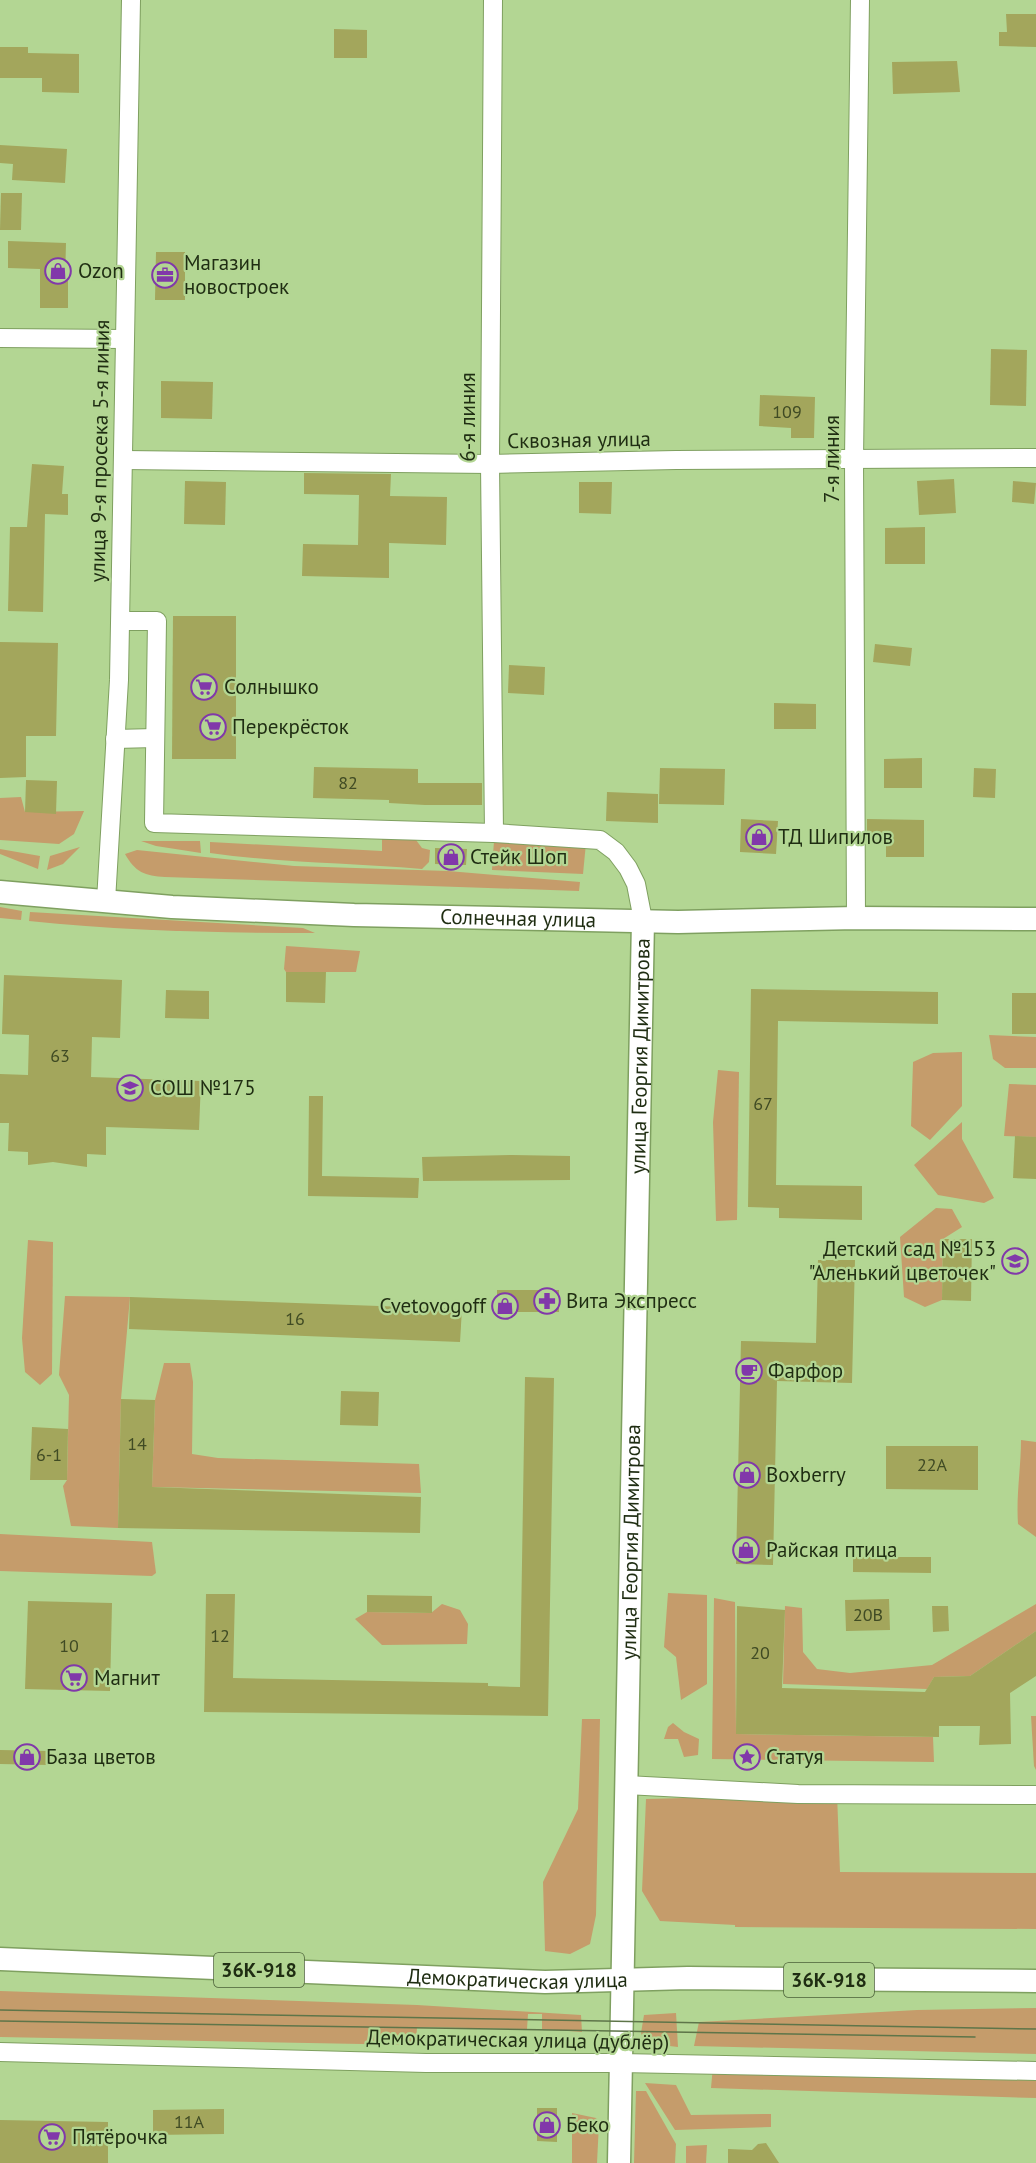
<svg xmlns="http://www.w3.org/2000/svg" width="1036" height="2163" viewBox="0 0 1036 2163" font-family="'PT Sans',sans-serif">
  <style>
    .green { fill: #c59c6b }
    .building { fill: #a3a65c }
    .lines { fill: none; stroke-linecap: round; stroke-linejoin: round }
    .minor-casing { stroke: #7fa060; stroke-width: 20 }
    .major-casing { stroke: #7fa060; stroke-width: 25 }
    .minor { stroke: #fff; stroke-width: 18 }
    .major { stroke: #fff; stroke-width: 22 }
    .tram { stroke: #5e7549; stroke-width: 1.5 }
    .labels { text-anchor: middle; stroke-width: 4.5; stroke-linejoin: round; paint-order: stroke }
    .number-label { font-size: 18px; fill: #404b24 }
    .shield { fill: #b3d693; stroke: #4b6039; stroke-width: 1.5 }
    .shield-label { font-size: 20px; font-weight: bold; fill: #1f2d12 }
    .poi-label { font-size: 21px; fill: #1f2d12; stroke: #b3d693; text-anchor: start }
    .street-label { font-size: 21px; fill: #1f2d12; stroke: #b3d693 }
  </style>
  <rect width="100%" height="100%" fill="#b3d693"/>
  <g class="green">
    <path d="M21 797 25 812 84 811 74 834 59 844 0 840V798Z"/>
    <path d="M382 838 416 840 422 848 430 850 429 862 422 869C351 863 280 863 210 853V842L382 851Z"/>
    <path d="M141 841H200L201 853 156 846Z"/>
    <path d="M494 841 586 843 583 874 492 870Z"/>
    <path d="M80 847 63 864 47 870 50 856Z"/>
    <path d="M0 849 40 856 38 869 0 854Z"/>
    <path d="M137 850 294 866 448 871 580 882 579 891 165 877C145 876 135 872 125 854Z"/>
    <path d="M0 907 22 911 21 920 0 918Z"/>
    <path d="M30 912 303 928 315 933C219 933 124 931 29 921Z"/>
    <path d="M286 946 360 951 356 972H286L284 969Z"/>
    <path d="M989 1035 1036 1037V1068H1005L993 1059Z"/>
    <path d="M962 1052V1106L930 1140 911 1126 913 1062 933 1053Z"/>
    <path d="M718 1070 739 1072 737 1220 716 1221 713 1122Z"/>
    <path d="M1009 1084 1036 1085V1137L1004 1136Z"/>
    <path d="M962 1122V1139L994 1198 984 1203 938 1195 914 1165Z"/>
    <path d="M936 1208 952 1209 962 1227 943 1239 942 1300 925 1307 904 1297 900 1237Z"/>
    <path d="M28 1240 53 1242 52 1374 40 1385 25 1372 22 1338Z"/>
    <path d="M65 1296 130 1297 121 1399 118 1528 71 1526 63 1486 67 1480 69 1395 59 1375Z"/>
    <path d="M164 1363H190L193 1382 192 1454 218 1458 419 1464 421 1493 152 1487 155 1400Z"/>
    <path d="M1021 1440 1036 1442V1537L1018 1524C1016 1495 1021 1468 1021 1440Z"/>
    <path d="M0 1534 152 1542 156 1573 152 1576 0 1571Z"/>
    <path d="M668 1593 707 1595V1684L681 1700 676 1657 664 1647Z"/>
    <path d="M714 1598 735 1602 736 1734 933 1737 934 1762 712 1759Z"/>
    <path d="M442 1604 460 1610 468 1624 467 1644 382 1645 355 1619 367 1612 431 1613Z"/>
    <path d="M1036 1604V1631L970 1676 934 1677 927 1689 783 1684 785 1606 802 1608 803 1652 817 1669 850 1673 932 1665Z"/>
    <path d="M1031 1716H1036V1770L1034 1766Z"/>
    <path d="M582 1719H600L596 1915 590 1944 570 1954 545 1951 543 1882 578 1809Z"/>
    <path d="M673 1723 684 1732 699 1739 698 1755 684 1757 678 1739H664L668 1727Z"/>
    <path d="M837 1794 840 1872 1036 1873V1929L735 1927V1925L660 1921 642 1891 646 1799Z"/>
    <path d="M0 1991 417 2005 581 2015 582 2032 542 2029V2014H528L527 2029 417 2027 416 2045 0 2037Z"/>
    <path d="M1036 2008V2054L694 2046 699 2022 917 2010Z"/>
    <path d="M676 2013 678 2047 645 2043 641 2033 644 2015Z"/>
    <path d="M713 2066 1036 2071V2098L711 2088Z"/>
    <path d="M645 2083 676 2085 691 2115 771 2114V2127L675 2130Z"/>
    <path d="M636 2091H646L676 2144 675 2163H634Z"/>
    <path d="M572 2113 596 2118 599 2123 597 2163H572Z"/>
    <path d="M707 2145 706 2163H686V2146Z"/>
  </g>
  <g class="building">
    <path d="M1006 14H1036V47L999 46V32H1007Z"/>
    <path d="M334 29 367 30V58H334Z"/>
    <path d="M0 47H28V53L79 54V93L42 92V78H0Z"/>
    <path d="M957 61 960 92 893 94 892 62Z"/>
    <path d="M0 145 67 149 65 183 12 180 13 164 0 163Z"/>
    <path d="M1 193H22L21 230H0Z"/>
    <path d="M8 241 66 243 65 281H68V308H40V269L8 268Z"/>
    <path d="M156 252H185V300H155Z"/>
    <path d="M991 349 1027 350 1026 406 990 405Z"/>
    <path d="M161 381 213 382 212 419 161 418Z"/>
    <path d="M760 395 815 397 814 438H791V428L759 426Z"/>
    <path d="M32 464 64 466 62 494H68V515L45 514 43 612 8 611 10 527H27Z"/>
    <path d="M304 473 391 474 390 496 447 497 446 545 389 543V578L302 576 303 544 358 545 359 495 304 494Z"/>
    <path d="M954 479 956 513 919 515 917 481Z"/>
    <path d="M185 481 226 482 225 525 184 524Z"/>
    <path d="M1013 481 1036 483 1034 504 1012 502Z"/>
    <path d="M579 482H612L611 514 579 513Z"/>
    <path d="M925 527V564H885V528Z"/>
    <path d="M173 616H236V759H172Z"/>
    <path d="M0 642 58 643 56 736H26V777L0 778Z"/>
    <path d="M875 644 912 648 910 666 873 662Z"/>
    <path d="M509 665 545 667 544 695 508 693Z"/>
    <path d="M774 703 816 704V729H774Z"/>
    <path d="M922 758V788H884V759Z"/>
    <path d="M314 767 418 769V783H482V805H425L389 803V800L313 798Z"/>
    <path d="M660 768 725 769 724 805 659 804Z"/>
    <path d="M974 768 996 769 995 798 973 797Z"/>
    <path d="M26 780 57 781 56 814 25 812Z"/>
    <path d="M607 792 658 794V823L606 821Z"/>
    <path d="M741 819 778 821 776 854 740 852Z"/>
    <path d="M867 819 924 820V857H886V836L867 835Z"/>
    <path d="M435 848 467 849 466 865 435 864Z"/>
    <path d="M286 972H326L325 1003 286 1002Z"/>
    <path d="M4 975 122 980 120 1038 92 1037 91 1077 201 1081 199 1130 106 1127V1155L87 1154V1167L53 1162 28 1165V1152L8 1151 9 1123H0V1074L28 1075 29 1035 2 1034Z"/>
    <path d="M751 989 938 992V1024L778 1021 776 1185 862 1186V1220L779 1218V1208L748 1207Z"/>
    <path d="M166 990 209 991V1019L165 1018Z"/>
    <rect x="1012" y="993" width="24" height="41"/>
    <path d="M309 1096H323L322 1176 419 1178 418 1198 308 1196Z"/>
    <path d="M1015 1136 1036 1137V1179L1013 1178Z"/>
    <path d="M512 1155 570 1156V1180L423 1181 422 1157Z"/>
    <path d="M943 1239H972L971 1301 942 1300Z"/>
    <path d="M818 1260H855L852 1383 777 1381 773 1565 736 1564 741 1341 816 1343Z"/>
    <rect x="497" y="1290" width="62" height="22"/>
    <path d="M130 1297 462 1309 460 1342 129 1329Z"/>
    <path d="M525 1377 554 1378 548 1716 204 1712 206 1594H235L233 1678 488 1683V1686L520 1687Z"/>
    <path d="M341 1391 379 1392 378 1426 340 1425Z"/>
    <path d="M121 1399 155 1400 152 1487 421 1497 420 1533 118 1528Z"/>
    <path d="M32 1427 68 1429 67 1480H30Z"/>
    <path d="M886 1446H978V1490L886 1489Z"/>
    <path d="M853 1557H931V1573L853 1572Z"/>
    <path d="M367 1595 432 1596V1613L367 1612Z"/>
    <path d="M889 1599 890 1630 846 1631 845 1600Z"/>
    <path d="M28 1601 112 1603 110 1691 25 1689Z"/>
    <path d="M737 1606 785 1610 782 1688 925 1692 934 1677 970 1676 1036 1631V1676L1010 1693 1011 1744 979 1745 980 1726H939V1737L736 1734Z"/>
    <path d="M932 1606H948L949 1631 933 1632Z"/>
    <path d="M0 1750 49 1751 48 1765 0 1764Z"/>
    <path d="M537 2108H557V2142L537 2141Z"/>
    <path d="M224 2109V2134L153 2135V2110Z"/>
    <path d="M0 2120 108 2122V2163H0Z"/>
    <path d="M766 2143 779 2163H728V2149L752 2150 758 2144Z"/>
  </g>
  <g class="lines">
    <g class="minor-casing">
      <g id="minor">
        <path d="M493 0 490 464 494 833"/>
        <path d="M0 338 124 339"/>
        <path d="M124 460 490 464 676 460 1036 458"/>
        <path d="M121 621H157L154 823 494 833 600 840 616 852 628 868 636 884 643 920"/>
        <path d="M115 739 155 738"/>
        <path d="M106 901 119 680 131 0"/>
        <path d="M856 918 854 459 860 0"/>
        <path d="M626 1785 798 1794 1036 1795"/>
        <path d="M0 2052 426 2063H620L1036 2071"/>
      </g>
    </g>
    <g class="major-casing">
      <g id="major">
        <path id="s1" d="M0 892 172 907 354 915 678 922 856 918 1036 919"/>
        <path id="s2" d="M0 1959 545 1982 688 1978 1036 1981"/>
        <path id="s3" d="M619 2163 643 920"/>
      </g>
    </g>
    <use href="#minor" class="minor"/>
    <use href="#major" class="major"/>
    <g class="tram">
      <path d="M0 2010 1036 2029"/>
      <path d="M0 2021 975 2037"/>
    </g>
  </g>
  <defs>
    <g id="shop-ring" transform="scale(1.35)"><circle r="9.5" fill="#b3d693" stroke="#8138aa" stroke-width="1.5"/><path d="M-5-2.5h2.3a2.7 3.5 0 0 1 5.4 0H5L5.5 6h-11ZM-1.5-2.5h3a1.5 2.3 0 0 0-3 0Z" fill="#8138aa"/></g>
    <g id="office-ring" transform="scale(1.35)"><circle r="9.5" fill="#b3d693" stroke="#8138aa" stroke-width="1.5"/><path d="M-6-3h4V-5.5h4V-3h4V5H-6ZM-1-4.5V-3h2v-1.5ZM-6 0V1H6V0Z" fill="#8138aa"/></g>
    <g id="supermarket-ring" transform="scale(1.35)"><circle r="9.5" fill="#b3d693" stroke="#8138aa" stroke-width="1.5"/><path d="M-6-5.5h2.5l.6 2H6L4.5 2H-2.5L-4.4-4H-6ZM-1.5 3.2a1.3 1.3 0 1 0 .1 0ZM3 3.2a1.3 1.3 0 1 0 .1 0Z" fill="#8138aa"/></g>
    <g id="school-ring" transform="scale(1.35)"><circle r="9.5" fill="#b3d693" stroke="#8138aa" stroke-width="1.5"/><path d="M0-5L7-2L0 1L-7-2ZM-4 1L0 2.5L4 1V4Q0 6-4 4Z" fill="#8138aa"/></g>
    <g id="pharmacy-ring" transform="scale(1.35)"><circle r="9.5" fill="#b3d693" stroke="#8138aa" stroke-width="1.5"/><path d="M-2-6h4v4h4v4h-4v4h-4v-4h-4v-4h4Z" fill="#8138aa"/></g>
    <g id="cafe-ring" transform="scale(1.35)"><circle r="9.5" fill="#b3d693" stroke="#8138aa" stroke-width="1.5"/><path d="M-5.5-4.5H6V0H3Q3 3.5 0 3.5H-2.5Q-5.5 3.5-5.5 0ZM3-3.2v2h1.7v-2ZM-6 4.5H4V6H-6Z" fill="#8138aa"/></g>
    <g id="sight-ring" transform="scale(1.35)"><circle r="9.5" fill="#b3d693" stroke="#8138aa" stroke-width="1.5"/><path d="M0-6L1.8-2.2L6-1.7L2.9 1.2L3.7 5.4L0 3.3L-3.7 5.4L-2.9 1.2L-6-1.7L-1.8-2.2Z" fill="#8138aa"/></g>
  </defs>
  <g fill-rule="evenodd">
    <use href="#shop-ring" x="58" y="271"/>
    <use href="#office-ring" x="165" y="275"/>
    <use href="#supermarket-ring" x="204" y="687"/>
    <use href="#supermarket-ring" x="213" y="727"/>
    <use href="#shop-ring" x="759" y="837"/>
    <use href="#shop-ring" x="451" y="857"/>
    <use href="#school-ring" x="130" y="1088"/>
    <use href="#school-ring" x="1015" y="1261"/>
    <use href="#pharmacy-ring" x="547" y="1301"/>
    <use href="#shop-ring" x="505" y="1306"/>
    <use href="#cafe-ring" x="749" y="1371"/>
    <use href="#shop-ring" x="747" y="1475"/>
    <use href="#shop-ring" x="746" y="1550"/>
    <use href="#supermarket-ring" x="74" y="1678"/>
    <use href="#shop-ring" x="27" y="1757"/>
    <use href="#sight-ring" x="747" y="1757"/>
    <use href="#shop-ring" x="547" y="2125"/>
    <use href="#supermarket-ring" x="52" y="2137"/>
  </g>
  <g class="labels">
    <g class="number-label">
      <text x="787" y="418">109</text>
      <text x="348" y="789">82</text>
      <text x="60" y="1062">63</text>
      <text x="763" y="1110">67</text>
      <text x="295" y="1325">16</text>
      <text x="137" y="1450">14</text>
      <text x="49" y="1461">6-1</text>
      <text x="932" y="1471">22А</text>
      <text x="868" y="1621">20В</text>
      <text x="220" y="1642">12</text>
      <text x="69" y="1652">10</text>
      <text x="760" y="1659">20</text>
      <text x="189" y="2128">11А</text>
    </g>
    <g class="shield">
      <rect x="214" y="1953" width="90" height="34" rx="4.5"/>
      <rect x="784" y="1963" width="90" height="34" rx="4.5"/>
    </g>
    <g class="shield-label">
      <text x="259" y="1977">36К-918</text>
      <text x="829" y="1987">36К-918</text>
    </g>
    <g class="poi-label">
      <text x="184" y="270">Магазин<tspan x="184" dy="24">новостроек</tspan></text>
      <text x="78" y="278">Ozon</text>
      <text x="224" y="694">Солнышко</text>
      <text x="232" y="734">Перекрёсток</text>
      <text x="778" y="844">ТД Шипилов</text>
      <text x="470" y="864">Стейк Шоп</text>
      <text x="150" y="1095">СОШ №175</text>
      <text x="996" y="1256" text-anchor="end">Детский сад №153<tspan x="996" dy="24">"Аленький цветочек"</tspan></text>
      <text x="566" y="1308">Вита Экспресс</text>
      <text x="486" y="1313" text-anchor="end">Cvetovogoff</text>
      <text x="768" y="1378">Фарфор</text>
      <text x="766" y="1482">Boxberry</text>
      <text x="766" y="1557">Райская птица</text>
      <text x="94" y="1685">Магнит</text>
      <text x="46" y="1764">База цветов</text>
      <text x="766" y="1764">Статуя</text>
      <text x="566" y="2132">Беко</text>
      <text x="72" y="2144">Пятёрочка</text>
    </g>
    <g class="street-label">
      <text transform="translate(468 417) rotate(-90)" y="7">6-я линия</text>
      <text transform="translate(579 440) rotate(-1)" y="7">Сквозная улица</text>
      <text transform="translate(100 451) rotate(-89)" y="7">улица 9-я просека 5-я линия</text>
      <text transform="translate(832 459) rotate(-90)" y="7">7-я линия</text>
      <text dy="7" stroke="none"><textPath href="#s1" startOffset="519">Солнечная улица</textPath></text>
      <text dy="7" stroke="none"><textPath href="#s3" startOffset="1107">улица Георгия Димитрова</textPath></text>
      <text dy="7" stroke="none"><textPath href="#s3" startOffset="621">улица Георгия Димитрова</textPath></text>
      <text dy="7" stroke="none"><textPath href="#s2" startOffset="518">Демократическая улица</textPath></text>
      <text transform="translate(518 2040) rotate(1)" y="7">Демократическая улица (дублёр)</text>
    </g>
  </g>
</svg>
